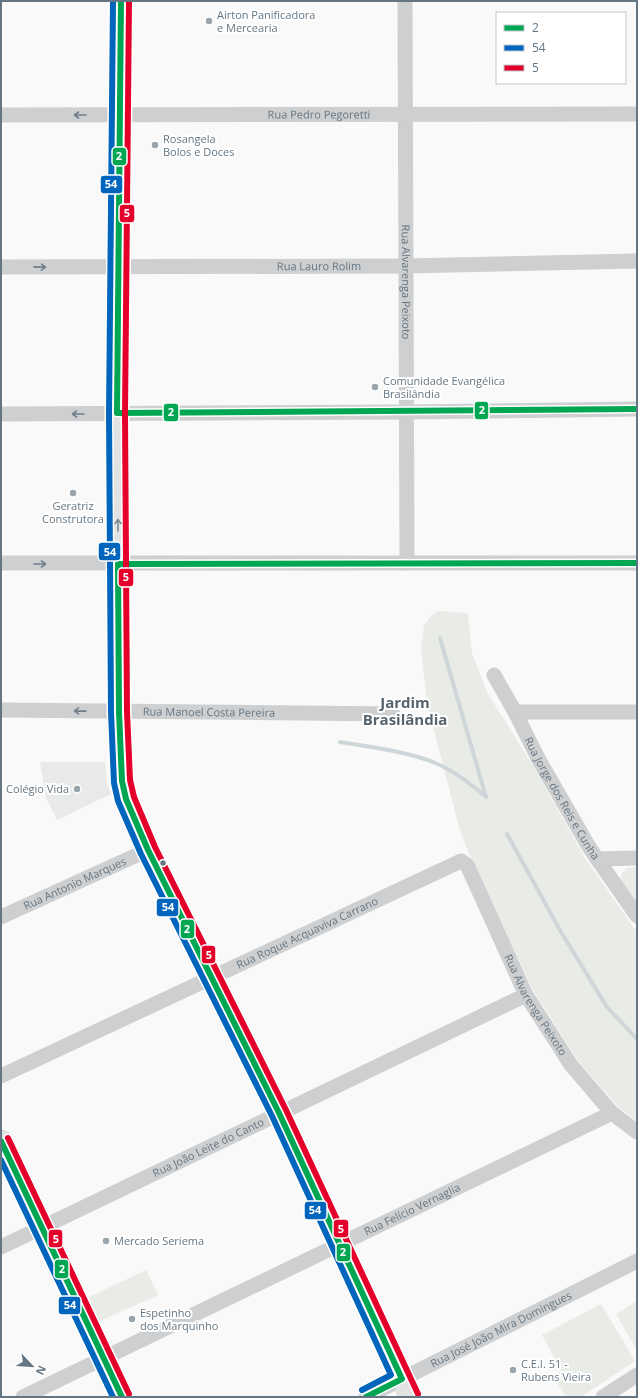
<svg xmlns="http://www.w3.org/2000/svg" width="638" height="1398" viewBox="0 0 638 1398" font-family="'Open Sans',sans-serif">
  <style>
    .built { fill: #e8e9e9 }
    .green { fill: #e8ebe6 }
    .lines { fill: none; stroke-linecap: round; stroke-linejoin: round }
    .stream { stroke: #ced6d9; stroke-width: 4 }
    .secondary-casing { stroke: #d5d6d7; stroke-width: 23 }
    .street { stroke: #cecfd0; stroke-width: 15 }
    .secondary { stroke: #e1e2e2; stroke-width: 21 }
    .bus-1-casing { stroke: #fff; stroke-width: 9 }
    .bus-2-casing { stroke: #fff; stroke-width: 9 }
    .bus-3-casing { stroke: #fff; stroke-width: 9 }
    .bus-1 { stroke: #00a651; stroke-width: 6 }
    .bus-2 { stroke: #0065bd; stroke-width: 6 }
    .bus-3 { stroke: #e4002b; stroke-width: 6 }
    .oneway { stroke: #707f8b }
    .oneway2 { stroke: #7e8c96 }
    .poi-dot { fill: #99a4ac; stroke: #fff; stroke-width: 1.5 }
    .bus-dot { fill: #657683; stroke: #fff; stroke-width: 1.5 }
    .labels { text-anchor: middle; stroke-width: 4; stroke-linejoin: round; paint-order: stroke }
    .poi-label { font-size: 11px; fill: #657683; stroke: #fff; text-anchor: start }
    .street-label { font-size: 11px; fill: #657683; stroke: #fff }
    .district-label { font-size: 15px; font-weight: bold; fill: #57646e; stroke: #fff }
    .line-badge { stroke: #fff; stroke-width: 1.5 }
    .badge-label { font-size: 11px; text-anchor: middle; font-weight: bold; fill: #fff }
  </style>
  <rect width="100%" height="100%" fill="#f9f9f9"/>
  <path class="built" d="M40 762H105L107 784 111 794 57 820 46 798Z"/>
  <g class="green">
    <path d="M438 611 468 613 472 653 488 694 532 764 585 858 637 932V1121L618 1107 579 1062 534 992 480 879 460 831 427 703 421 649 424 626 430 617Z"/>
    <path d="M637 867V908L620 880 622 873 627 868Z"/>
    <path d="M146 1270 158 1295 98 1322 87 1298Z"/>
    <path d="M637 1301V1350L616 1314Z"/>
    <path d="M601 1304 635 1361 581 1397H566L554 1377 561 1370 542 1335Z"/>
  </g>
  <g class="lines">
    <g class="stream">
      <path d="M440 638 486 797"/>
      <path d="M340 742C371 747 412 752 440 765 457 773 472 785 486 797"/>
      <path d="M507 834 561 932 607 1007 637 1039"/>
    </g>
    <g class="secondary-casing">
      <g id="secondary">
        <path d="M121 1 117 413 119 712 122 781 126 799 148 850 279 1113 411 1397"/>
        <path d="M1 1141 122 1397"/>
      </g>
    </g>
    <g class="street">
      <path id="s1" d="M405 1 407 563"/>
      <path id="s2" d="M1 115 637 114"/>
      <path id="s3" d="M1 267 406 266 637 261"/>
      <path d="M1 414 406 412 637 409"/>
      <path d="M1 563H637"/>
      <path id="s4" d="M494 675 515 712 539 760 589 847 637 916"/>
      <path id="s5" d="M1 710 393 714"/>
      <path d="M515 712H637"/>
      <path d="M597 859 637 858"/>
      <path id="s6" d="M1 917 148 850"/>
      <path id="s7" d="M1 1076 461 861 467 865 526 995 571 1065 612 1113 637 1132"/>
      <path id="s8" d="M1 1247 526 995"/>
      <path id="s9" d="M23 1397 612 1113"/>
      <path id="s10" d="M366 1397 637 1261"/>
      <path d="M603 1397 637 1375"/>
    </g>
    <use href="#secondary" class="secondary"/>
    <g class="bus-1-casing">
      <g id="bus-1">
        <path d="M121 1 117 413 637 409"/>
        <path d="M1 1141 122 1397"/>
        <path d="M366 1397 402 1379 279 1113 148 850 126 799 122 781 119 712 118 564 637 563"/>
      </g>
    </g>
    <g class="bus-2-casing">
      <g id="bus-2">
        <path d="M113 1 109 413 111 712 114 783 118 801 141 854 272 1116 391 1375 362 1390"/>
        <path d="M1 1160 113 1397"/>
      </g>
    </g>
    <g class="bus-3-casing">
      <g id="bus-3">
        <path d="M129 1 125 413 127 712 130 780 134 797 155 847 286 1110 418 1394"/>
        <path d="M8 1138 129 1394"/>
      </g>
    </g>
    <use href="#bus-1" class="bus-1"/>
    <use href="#bus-2" class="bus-2"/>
    <use href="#bus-3" class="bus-3"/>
  </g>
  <defs><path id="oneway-shaft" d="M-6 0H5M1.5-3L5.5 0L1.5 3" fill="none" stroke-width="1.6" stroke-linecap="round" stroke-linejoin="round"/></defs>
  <g class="oneway">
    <use href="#oneway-shaft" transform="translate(80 115) rotate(-180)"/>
    <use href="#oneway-shaft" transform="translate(40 267) rotate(1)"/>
    <use href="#oneway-shaft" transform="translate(78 414) rotate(180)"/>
    <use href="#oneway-shaft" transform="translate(40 564)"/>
    <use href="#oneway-shaft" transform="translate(80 711) rotate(-179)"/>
  </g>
  <use class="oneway2" href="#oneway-shaft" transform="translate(118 525) rotate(-90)"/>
  <g class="poi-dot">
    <circle cx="209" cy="21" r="4"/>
    <circle cx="155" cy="145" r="4"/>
    <circle cx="375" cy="387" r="4"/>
    <circle cx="73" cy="493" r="4"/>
    <circle cx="77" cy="789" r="4"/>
    <circle cx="106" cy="1241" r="4"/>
    <circle cx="132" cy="1319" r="4"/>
    <circle cx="513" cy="1370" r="4"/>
  </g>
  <circle class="bus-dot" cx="163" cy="863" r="3.5"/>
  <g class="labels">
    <g class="poi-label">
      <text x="217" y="19">Airton Panificadora<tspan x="217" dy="13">e Mercearia</tspan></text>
      <text x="163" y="143">Rosangela<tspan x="163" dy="13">Bolos e Doces</tspan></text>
      <text x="383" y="385">Comunidade Evangélica<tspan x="383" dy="13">Brasilândia</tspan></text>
      <text x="73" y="510" text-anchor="middle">Geratriz<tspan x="73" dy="13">Construtora</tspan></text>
      <text x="69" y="793" text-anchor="end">Colégio Vida</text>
      <text x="114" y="1245">Mercado Seriema</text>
      <text x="140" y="1317">Espetinho<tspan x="140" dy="13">dos Marquinho</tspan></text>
      <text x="521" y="1368">C.E.I. 51 -<tspan x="521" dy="13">Rubens Vieira</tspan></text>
    </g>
    <g class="street-label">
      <text dy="4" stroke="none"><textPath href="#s2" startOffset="318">Rua Pedro Pegoretti</textPath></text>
      <text dy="4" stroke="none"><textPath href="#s3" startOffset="318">Rua Lauro Rolim</textPath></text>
      <text dy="4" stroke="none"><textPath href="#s1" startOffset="281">Rua Alvarenga Peixoto</textPath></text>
      <text dy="4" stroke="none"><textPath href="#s5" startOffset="208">Rua Manoel Costa Pereira</textPath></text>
      <text dy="4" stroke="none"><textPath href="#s4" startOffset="141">Rua Jorge dos Reis e Cunha</textPath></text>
      <text dy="4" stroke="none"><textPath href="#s6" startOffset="81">Rua Antonio Marques</textPath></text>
      <text dy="4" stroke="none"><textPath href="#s7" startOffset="338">Rua Roque Acquaviva Carrano</textPath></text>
      <text dy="4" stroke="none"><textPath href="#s7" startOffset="671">Rua Alvarenga Peixoto</textPath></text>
      <text dy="4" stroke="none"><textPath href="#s8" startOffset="230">Rua João Leite do Canto</textPath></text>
      <text dy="4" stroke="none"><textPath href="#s9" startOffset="432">Rua Felício Vernaglia</textPath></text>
      <text dy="4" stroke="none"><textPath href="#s10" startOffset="151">Rua José João Mira Domingues</textPath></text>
    </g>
    <g class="district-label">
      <text x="405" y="708">Jardim<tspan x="405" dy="17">Brasilândia</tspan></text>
    </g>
  </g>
  <g class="line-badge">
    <rect x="112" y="147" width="15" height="19" rx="4" fill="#00a651"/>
    <rect x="100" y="175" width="23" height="19" rx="4" fill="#0065bd"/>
    <rect x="119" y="204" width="16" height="19" rx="4" fill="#e4002b"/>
    <rect x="474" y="401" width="15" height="19" rx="4" fill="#00a651"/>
    <rect x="163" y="403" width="16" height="19" rx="4" fill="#00a651"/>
    <rect x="98" y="542" width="23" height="19" rx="4" fill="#0065bd"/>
    <rect x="118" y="568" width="16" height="19" rx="4" fill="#e4002b"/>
    <rect x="156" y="898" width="23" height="19" rx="4" fill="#0065bd"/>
    <rect x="180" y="919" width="15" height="20" rx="4" fill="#00a651"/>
    <rect x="201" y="945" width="15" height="19" rx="4" fill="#e4002b"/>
    <rect x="304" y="1201" width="23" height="19" rx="4" fill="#0065bd"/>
    <rect x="333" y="1219" width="16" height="19" rx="4" fill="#e4002b"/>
    <rect x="48" y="1229" width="15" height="19" rx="4" fill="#e4002b"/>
    <rect x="336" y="1243" width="15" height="19" rx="4" fill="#00a651"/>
    <rect x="54" y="1259" width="15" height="20" rx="4" fill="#00a651"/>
    <rect x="58" y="1296" width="23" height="19" rx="4" fill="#0065bd"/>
  </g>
  <g class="badge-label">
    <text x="119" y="160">2</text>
    <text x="111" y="188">54</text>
    <text x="127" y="217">5</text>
    <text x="482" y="414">2</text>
    <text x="171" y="416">2</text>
    <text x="110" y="556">54</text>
    <text x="126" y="581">5</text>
    <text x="168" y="911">54</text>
    <text x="187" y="933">2</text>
    <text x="209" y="959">5</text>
    <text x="315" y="1214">54</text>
    <text x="341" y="1233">5</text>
    <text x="56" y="1243">5</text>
    <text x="343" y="1256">2</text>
    <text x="62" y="1273">2</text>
    <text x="70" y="1309">54</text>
  </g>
  <rect width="638" height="1398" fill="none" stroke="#657683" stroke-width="4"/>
  <rect x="496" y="12" width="130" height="72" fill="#ffffff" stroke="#c1c8cd"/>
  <rect x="504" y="25" width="20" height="6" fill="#00a651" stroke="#c1c8cd"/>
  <text x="532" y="32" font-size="12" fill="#657683">2</text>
  <rect x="504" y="45" width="20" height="6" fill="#0065bd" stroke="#c1c8cd"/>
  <text x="532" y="52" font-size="12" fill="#657683">54</text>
  <rect x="504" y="65" width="20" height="6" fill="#e4002b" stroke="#c1c8cd"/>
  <text x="532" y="72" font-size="12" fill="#657683">5</text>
  <g transform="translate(32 1366) rotate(115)" stroke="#ffffff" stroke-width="3" paint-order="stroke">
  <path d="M0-3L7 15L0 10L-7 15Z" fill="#657683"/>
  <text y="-6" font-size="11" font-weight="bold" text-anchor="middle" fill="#657683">N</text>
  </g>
</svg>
